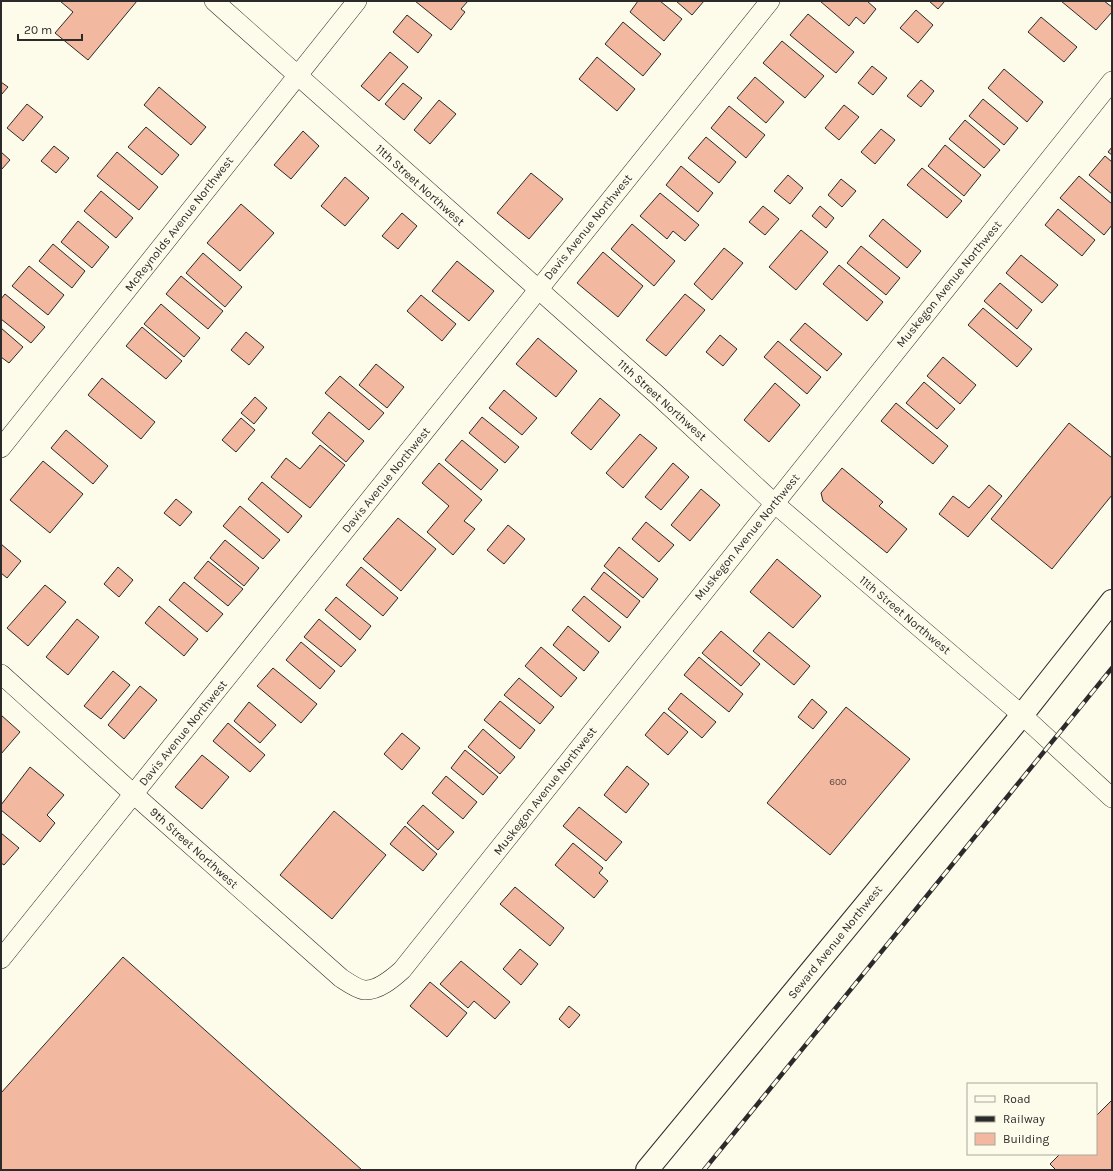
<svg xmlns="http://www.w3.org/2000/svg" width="1113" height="1171" viewBox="0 0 1113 1171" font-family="Karla,sans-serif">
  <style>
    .building { fill: #f2b8a0; stroke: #2b2b2b }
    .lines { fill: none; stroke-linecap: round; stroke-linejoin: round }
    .minor-casing { stroke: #2b2b2b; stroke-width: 20 }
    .tertiary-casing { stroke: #2b2b2b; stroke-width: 24 }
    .minor { stroke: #fdfbea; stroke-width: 19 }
    .tertiary { stroke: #fdfbea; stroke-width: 22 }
    .rail-casing { stroke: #2b2b2b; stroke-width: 4.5 }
    .rail { stroke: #fdfbea; stroke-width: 3; stroke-dasharray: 9; stroke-linecap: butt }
    .labels { text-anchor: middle; stroke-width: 3; stroke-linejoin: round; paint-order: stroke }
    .number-label { font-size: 10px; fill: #5d4e48 }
    .street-label { font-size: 12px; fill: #2b2b2b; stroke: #fdfbea }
  </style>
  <rect width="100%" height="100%" fill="#fdfbea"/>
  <g class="building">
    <path d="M60 1H137L88 60 55 33 73 12Z"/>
    <path d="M415 1H468L461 9 465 12 451 30Z"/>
    <path d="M638 1H660L682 19 664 41 630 12Z"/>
    <path d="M676 1H704L692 15Z"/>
    <path d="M820 1H867L876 9 864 24 856 17 849 26Z"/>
    <path d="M929 1H945L938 9Z"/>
    <path d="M1061 1H1104L1112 7V12L1096 30Z"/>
    <path d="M916 10 933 25 918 43 900 28Z"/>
    <path d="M808 14 854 52 836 73 790 35Z"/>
    <path d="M407 15 432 35 418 53 393 32Z"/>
    <path d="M1041 17 1077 47 1064 62 1028 32Z"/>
    <path d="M623 22 661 54 643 76 605 44Z"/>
    <path d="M782 41 824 76 805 98 763 63Z"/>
    <path d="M390 52 408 67 379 101 361 86Z"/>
    <path d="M597 57 635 89 617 111 579 79Z"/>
    <path d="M872 66 887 78 873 95 858 83Z"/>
    <path d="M1004 69 1043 102 1027 122 988 88Z"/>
    <path d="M755 77 784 102 766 123 737 98Z"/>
    <path d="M921 80 934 91 921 107 907 96Z"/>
    <path d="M1 82 8 87 1 95Z"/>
    <path d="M403 83 422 98 404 120 385 104Z"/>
    <path d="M159 87 206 127 191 145 144 105Z"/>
    <path d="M983 99 1018 128 1004 145 969 116Z"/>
    <path d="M439 100 456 114 430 144 414 130Z"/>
    <path d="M27 104 43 117 23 141 7 128Z"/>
    <path d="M844 105 859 117 839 140 825 128Z"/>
    <path d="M729 106 765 135 746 158 711 128Z"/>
    <path d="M965 120 1000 150 984 168 949 139Z"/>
    <path d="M146 127 179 155 162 175 128 147Z"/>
    <path d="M881 129 895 140 875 164 861 152Z"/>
    <path d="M303 131 319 146 291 179 274 165Z"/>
    <path d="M706 137 736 162 719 183 688 158Z"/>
    <path d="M945 145 981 175 964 196 928 166Z"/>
    <path d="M54 146 69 158 56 173 41 161Z"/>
    <path d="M1112 147V155L1108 152Z"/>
    <path d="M1 152 10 160 1 170Z"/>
    <path d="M117 152 158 187 139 210 97 176Z"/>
    <path d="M1105 156 1112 162V194L1089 175Z"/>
    <path d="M681 166 713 193 698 212 666 185Z"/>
    <path d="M922 168 962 201 947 218 907 185Z"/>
    <path d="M531 173 563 199 529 239 497 213Z"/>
    <path d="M788 175 803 188 790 204 774 191Z"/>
    <path d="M1079 176 1112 204V225L1104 235 1060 198Z"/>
    <path d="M345 177 369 198 345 226 321 206Z"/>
    <path d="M841 179 856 191 842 207 828 195Z"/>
    <path d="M101 191 133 218 116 238 84 211Z"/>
    <path d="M660 193 699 225 685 241 673 231 667 239 640 216Z"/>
    <path d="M241 204 274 233 240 271 207 243Z"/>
    <path d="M763 206 779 219 765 235 749 222Z"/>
    <path d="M820 206 834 218 826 228 812 216Z"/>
    <path d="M1058 209 1095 240 1082 256 1045 225Z"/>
    <path d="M402 213 417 226 398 249 382 236Z"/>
    <path d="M883 219 921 251 907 268 869 236Z"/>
    <path d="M78 221 109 247 92 268 61 242Z"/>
    <path d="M632 224 675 261 654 286 611 249Z"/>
    <path d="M801 230 828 252 796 290 769 267Z"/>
    <path d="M53 244 85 271 72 288 39 261Z"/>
    <path d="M861 246 900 278 886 295 847 263Z"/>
    <path d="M724 248 743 263 712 300 694 284Z"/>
    <path d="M603 252 643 286 618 317 577 283Z"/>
    <path d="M203 253 242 287 225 307 186 273Z"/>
    <path d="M1021 255 1058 285 1042 303 1006 273Z"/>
    <path d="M457 261 494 291 469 321 432 291Z"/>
    <path d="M839 265 883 302 867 321 823 284Z"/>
    <path d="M29 266 64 295 48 315 12 286Z"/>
    <path d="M181 276 223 311 208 329 166 294Z"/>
    <path d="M1000 283 1032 310 1017 329 984 301Z"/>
    <path d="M5 294 45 327 31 343 1 319V299Z"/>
    <path d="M685 294 705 310 666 356 646 340Z"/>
    <path d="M421 295 456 324 442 341 407 311Z"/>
    <path d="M161 304 200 338 184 357 144 324Z"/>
    <path d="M983 308 1032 349 1017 367 968 325Z"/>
    <path d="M805 323 842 354 827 371 790 340Z"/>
    <path d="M142 327 182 361 166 379 126 346Z"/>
    <path d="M1 328 23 347 9 363 1 357Z"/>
    <path d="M246 332 264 347 249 365 231 350Z"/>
    <path d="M720 335 737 349 723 366 706 352Z"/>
    <path d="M538 338 577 371 556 397 516 364Z"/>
    <path d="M778 341 821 377 807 394 764 357Z"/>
    <path d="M943 357 976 385 960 404 927 376Z"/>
    <path d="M376 364 404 387 387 408 359 385Z"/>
    <path d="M340 376 384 413 369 430 325 393Z"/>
    <path d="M102 378 155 422 141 439 88 395Z"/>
    <path d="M924 382 955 409 937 429 906 403Z"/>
    <path d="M775 383 800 405 769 442 744 420Z"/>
    <path d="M504 390 537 418 522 435 489 408Z"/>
    <path d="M255 397 267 408 254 424 241 413Z"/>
    <path d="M600 398 620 415 591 450 571 433Z"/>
    <path d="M896 403 948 446 933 464 881 421Z"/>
    <path d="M329 412 364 441 346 462 312 433Z"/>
    <path d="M482 417 519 447 505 463 469 433Z"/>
    <path d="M241 418 255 430 236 452 222 440Z"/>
    <path d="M1069 423 1112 458V495L1052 569 991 519Z"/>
    <path d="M66 430 108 466 93 484 51 448Z"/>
    <path d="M640 434 657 448 623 488 606 473Z"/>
    <path d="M462 440 498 470 481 490 445 460Z"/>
    <path d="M320 445 345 465 310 508 271 477 286 458 300 469Z"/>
    <path d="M43 461 83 494 50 533 10 500Z"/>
    <path d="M439 463 482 500 464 521 475 529 453 555 427 532 449 506 422 483Z"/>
    <path d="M673 463 689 477 661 510 645 497Z"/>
    <path d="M842 468 883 502 879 506 907 529 887 553 823 501 821 493Z"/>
    <path d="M262 482 302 516 288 533 248 499Z"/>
    <path d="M989 485 1002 496 968 537 939 514 953 496 969 508Z"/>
    <path d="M701 489 720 505 690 541 671 525Z"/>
    <path d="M176 499 192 512 180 526 164 513Z"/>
    <path d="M240 506 280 540 263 559 223 526Z"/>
    <path d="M398 518 436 549 401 591 363 559Z"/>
    <path d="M646 522 674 545 659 562 632 539Z"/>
    <path d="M508 525 525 539 504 564 487 550Z"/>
    <path d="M225 540 259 568 244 586 210 558Z"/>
    <path d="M1 544 21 561 7 578 1 573Z"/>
    <path d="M619 547 658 579 643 598 604 566Z"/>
    <path d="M777 559 821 596 793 628 750 592Z"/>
    <path d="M208 561 243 589 228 606 194 578Z"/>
    <path d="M118 567 133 580 119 597 104 584Z"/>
    <path d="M361 567 398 598 383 616 346 585Z"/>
    <path d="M604 572 640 601 627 618 591 589Z"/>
    <path d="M184 582 223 614 207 632 169 600Z"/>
    <path d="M45 585 66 602 28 646 7 628Z"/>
    <path d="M584 596 621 627 609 642 572 610Z"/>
    <path d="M336 597 371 626 360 640 325 610Z"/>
    <path d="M159 606 198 639 184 656 145 623Z"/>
    <path d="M77 619 99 637 68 675 46 657Z"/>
    <path d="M319 619 356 650 341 667 304 637Z"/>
    <path d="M568 626 599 652 584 671 553 645Z"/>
    <path d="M721 631 760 664 741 686 702 653Z"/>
    <path d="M769 632 810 666 794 685 753 651Z"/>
    <path d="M301 642 335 671 320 689 286 660Z"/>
    <path d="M541 647 577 678 561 697 525 666Z"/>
    <path d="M699 657 743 694 729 712 684 675Z"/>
    <path d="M273 668 317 704 301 723 257 686Z"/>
    <path d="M113 671 130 685 101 719 84 706Z"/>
    <path d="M519 678 554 707 540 724 504 695Z"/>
    <path d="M140 686 157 700 124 739 108 725Z"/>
    <path d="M681 693 716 722 702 738 668 709Z"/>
    <path d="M812 699 827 712 813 729 798 717Z"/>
    <path d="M500 701 535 730 520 749 484 720Z"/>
    <path d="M249 702 276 725 260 743 234 721Z"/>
    <path d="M846 707 910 759 830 855 767 803Z"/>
    <path d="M664 712 688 732 668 755 645 735Z"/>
    <path d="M1 715 20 732 1 754Z"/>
    <path d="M228 723 265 755 250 772 213 741Z"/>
    <path d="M483 729 515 757 500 774 468 747Z"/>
    <path d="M402 733 420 748 402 770 384 754Z"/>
    <path d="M465 750 498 777 483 795 451 768Z"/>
    <path d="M202 755 229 777 202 809 175 787Z"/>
    <path d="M627 766 649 784 626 813 604 795Z"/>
    <path d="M30 767 64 795 47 815 55 823 40 842 1 810V805Z"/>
    <path d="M446 776 477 802 463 819 432 793Z"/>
    <path d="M423 805 454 832 438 850 407 823Z"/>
    <path d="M579 807 622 842 606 861 563 826Z"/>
    <path d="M334 811 386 855 332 919 280 875Z"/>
    <path d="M405 826 437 854 423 871 390 844Z"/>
    <path d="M1 833 19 848 4 865 1 863Z"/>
    <path d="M573 843 603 868 599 873 608 881 594 898 555 865Z"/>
    <path d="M515 887 564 928 550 946 500 904Z"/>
    <path d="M520 949 538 964 521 985 503 969Z"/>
    <path d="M123 957 362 1170H1V1093Z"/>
    <path d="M461 961 510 1002 495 1019 474 1001 468 1008 440 984Z"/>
    <path d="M430 982 467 1013 447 1037 410 1006Z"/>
    <path d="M569 1006 580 1015 569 1028 559 1019Z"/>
    <path d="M1112 1100V1170H1056L1050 1164 1060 1154H1096V1116Z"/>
  </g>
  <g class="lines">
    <g class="minor-casing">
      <g id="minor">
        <path d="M214 1 655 393 774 503 1022 715 1112 798"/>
        <path d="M1 448 357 1"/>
        <path d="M1 674 148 807 341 978C347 982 357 989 364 990 378 991 392 979 402 970L1112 81"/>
        <path d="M1 959 770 1"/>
      </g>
    </g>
    <g class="tertiary-casing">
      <path id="tertiary" d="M647 1170 1022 715 1112 601"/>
    </g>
    <use href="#minor" class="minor"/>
    <use href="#tertiary" class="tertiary"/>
    <g class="rail-casing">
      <path id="rail" d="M704 1170 1112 668"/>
    </g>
    <use href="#rail" class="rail"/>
  </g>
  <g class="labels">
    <g class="number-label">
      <text x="838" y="785">600</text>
    </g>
    <g class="street-label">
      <text transform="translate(420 185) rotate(42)" y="4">11th Street Northwest</text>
      <text transform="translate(179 224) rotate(-52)" y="4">McReynolds Avenue Northwest</text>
      <text transform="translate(588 227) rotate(-51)" y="4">Davis Avenue Northwest</text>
      <text transform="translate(949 284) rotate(-51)" y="4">Muskegon Avenue Northwest</text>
      <text transform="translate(662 400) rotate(42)" y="4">11th Street Northwest</text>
      <text transform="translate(386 480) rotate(-51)" y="4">Davis Avenue Northwest</text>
      <text transform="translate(747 537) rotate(-51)" y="4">Muskegon Avenue Northwest</text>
      <text transform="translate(905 615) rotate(40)" y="4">11th Street Northwest</text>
      <text transform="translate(183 733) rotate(-51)" y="4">Davis Avenue Northwest</text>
      <text transform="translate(545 791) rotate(-52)" y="4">Muskegon Avenue Northwest</text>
      <text transform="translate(194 848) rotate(42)" y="4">9th Street Northwest</text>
      <text transform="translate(835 942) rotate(-51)" y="4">Seward Avenue Northwest</text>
    </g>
  </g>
  <rect width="1113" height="1171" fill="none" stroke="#2b2b2b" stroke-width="4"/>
  <rect x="967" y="1083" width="130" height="72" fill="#fdfbea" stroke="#a9a89e"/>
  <rect x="975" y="1096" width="20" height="6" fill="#fdfbea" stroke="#a9a89e"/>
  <text x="1003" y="1103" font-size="12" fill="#2b2b2b">Road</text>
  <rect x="975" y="1116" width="20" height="6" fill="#2b2b2b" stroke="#a9a89e"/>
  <text x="1003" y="1123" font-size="12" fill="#2b2b2b">Railway</text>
  <rect x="975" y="1133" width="20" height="12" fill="#f2b8a0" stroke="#a9a89e"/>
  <text x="1003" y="1143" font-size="12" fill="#2b2b2b">Building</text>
  <path d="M18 34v6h64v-6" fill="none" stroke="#2b2b2b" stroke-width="2"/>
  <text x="24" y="34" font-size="12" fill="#2b2b2b" stroke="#fdfbea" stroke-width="3" paint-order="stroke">20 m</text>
</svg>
